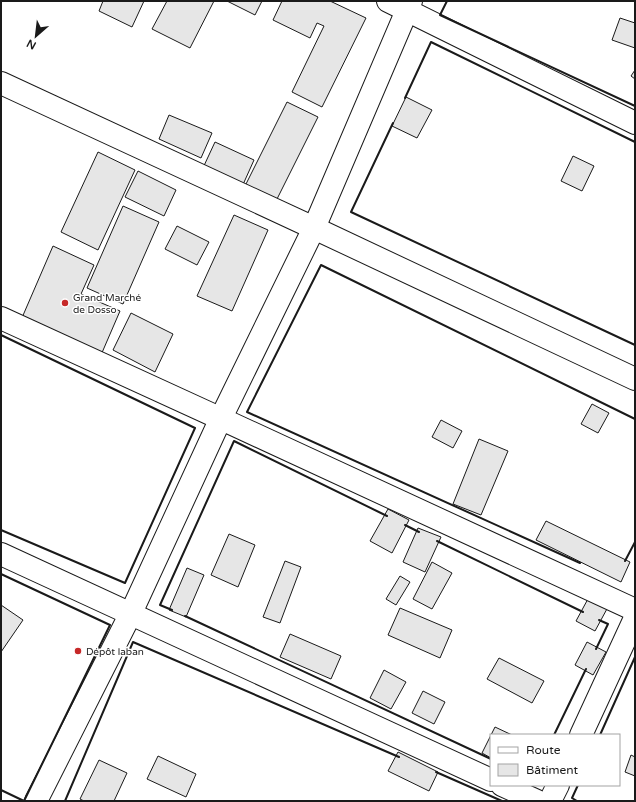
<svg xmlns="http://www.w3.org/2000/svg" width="636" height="802" viewBox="0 0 636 802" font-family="'Varela Round',sans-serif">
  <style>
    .building { fill: #e6e6e6; stroke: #1a1a1a }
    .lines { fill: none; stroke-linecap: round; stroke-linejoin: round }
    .street-casing { stroke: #1a1a1a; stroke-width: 24 }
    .street { stroke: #fff; stroke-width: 22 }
    .wall { stroke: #1a1a1a; stroke-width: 2 }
    .poi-dot { fill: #c62828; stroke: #fff; stroke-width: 1.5 }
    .labels { text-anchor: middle; stroke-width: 3; stroke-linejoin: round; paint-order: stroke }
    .poi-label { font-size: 10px; fill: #1a1a1a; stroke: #fff; text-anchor: start }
  </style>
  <rect width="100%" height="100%" fill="#fff"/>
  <g class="building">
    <path d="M103 1H144L132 27 99 11Z"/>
    <path d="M167 1H214L190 48 152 29Z"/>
    <path d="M227 1H262L255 15Z"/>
    <path d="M282 1H330L366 18 322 107 292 92 324 26 317 23 310 38 273 20Z"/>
    <path d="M620 18 635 23V48L612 40Z"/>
    <path d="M635 70V79L631 76Z"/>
    <path d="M406 97 432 110 417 138 392 126Z"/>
    <path d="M287 102 318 117 272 209 241 194Z"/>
    <path d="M169 115 212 133 201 158 159 139Z"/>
    <path d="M215 142 254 160 241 189 202 170Z"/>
    <path d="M98 152 135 170 98 250 61 232Z"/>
    <path d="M573 156 594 166 582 191 561 181Z"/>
    <path d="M138 171 176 190 164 216 125 197Z"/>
    <path d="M123 206 159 222 123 304 87 288Z"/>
    <path d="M234 215 268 230 232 311 197 296Z"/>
    <path d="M177 226 209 242 197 265 165 249Z"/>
    <path d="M53 246 94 265 81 294 120 311 101 355 21 320Z"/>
    <path d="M131 313 173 334 155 372 113 350Z"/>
    <path d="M592 404 609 413 598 433 581 424Z"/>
    <path d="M441 420 462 431 453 448 432 437Z"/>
    <path d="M479 439 508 451 481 515 453 504Z"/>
    <path d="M388 509 409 520 392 553 370 541Z"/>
    <path d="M546 521 630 562 621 582 536 540Z"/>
    <path d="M418 528 441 537 425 572 403 562Z"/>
    <path d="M229 534 255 545 238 587 211 575Z"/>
    <path d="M285 561 301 567 280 623 263 617Z"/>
    <path d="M432 562 452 573 432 609 413 599Z"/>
    <path d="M187 568 204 575 186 617 169 610Z"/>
    <path d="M400 576 410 582 396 605 386 599Z"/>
    <path d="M589 597 608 607 595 631 576 621Z"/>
    <path d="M1 605 23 620 1 652Z"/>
    <path d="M400 608 452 630 440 658 388 635Z"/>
    <path d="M290 634 341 656 331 679 280 657Z"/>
    <path d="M587 642 606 652 593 675 575 665Z"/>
    <path d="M499 658 544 681 532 703 487 679Z"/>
    <path d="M384 670 406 682 391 709 370 698Z"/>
    <path d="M423 691 445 702 434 724 412 713Z"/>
    <path d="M495 727 512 735H491V758L482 753Z"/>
    <path d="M398 752 438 772 429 791 388 771Z"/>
    <path d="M631 755 635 757V776L625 772Z"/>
    <path d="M158 756 196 774 186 797 147 779Z"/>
    <path d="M99 760 127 773 114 801H84L80 799Z"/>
  </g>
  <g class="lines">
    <g class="street-casing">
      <g id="street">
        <path d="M388 1 635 123"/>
        <path d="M1 83 314 228 635 379"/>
        <path d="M1 318C213 414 423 513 635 610"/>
        <path d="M1 554 491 780"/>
        <path d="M581 735 635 618"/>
        <path d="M502 785 537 801"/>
        <path d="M36 801 131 613 221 418 314 228 411 1"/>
        <path d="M550 801 558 785"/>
      </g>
    </g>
    <use href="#street" class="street"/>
    <g class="wall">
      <path d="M447 1 440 15 635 106"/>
      <path d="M405 98 431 42 635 142"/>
      <path d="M393 123 351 212 635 345"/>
      <path d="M1 335 195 428 125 583 1 530"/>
      <path d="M405 525 419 532"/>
      <path d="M437 541 583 612"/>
      <path d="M625 561 635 542"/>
      <path d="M580 563 247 412 321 265 635 419"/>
      <path d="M1 574 110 625 24 801 1 790"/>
      <path d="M172 610 160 605 234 441 387 516"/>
      <path d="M185 616 491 759"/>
      <path d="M596 649 608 624 599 620"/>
      <path d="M554 735 586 669"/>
      <path d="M600 735 635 657"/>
      <path d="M436 772 502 801"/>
      <path d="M65 801 133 642 399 757"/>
      <path d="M577 801 572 798 578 785"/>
    </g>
  </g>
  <g class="poi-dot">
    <circle cx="65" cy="303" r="4"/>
    <circle cx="78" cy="651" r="4"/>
  </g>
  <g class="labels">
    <g class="poi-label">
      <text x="73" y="301">Grand Marché<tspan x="73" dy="12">de Dosso</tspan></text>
      <text x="86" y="655">Dépôt laban</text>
    </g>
  </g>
  <rect width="636" height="802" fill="none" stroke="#1a1a1a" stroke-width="4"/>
  <rect x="490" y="734" width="130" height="52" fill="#ffffff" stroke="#a3a3a3"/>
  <rect x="498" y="747" width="20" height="6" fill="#ffffff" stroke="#a3a3a3"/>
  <text x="526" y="754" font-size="12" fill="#1a1a1a">Route</text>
  <rect x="498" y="764" width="20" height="12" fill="#e6e6e6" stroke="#a3a3a3"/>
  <text x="526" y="774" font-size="12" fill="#1a1a1a">Bâtiment</text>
  <g transform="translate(36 36) rotate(208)" stroke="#ffffff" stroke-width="3" paint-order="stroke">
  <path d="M0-3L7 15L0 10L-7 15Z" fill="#1a1a1a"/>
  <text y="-6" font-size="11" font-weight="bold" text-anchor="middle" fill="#1a1a1a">N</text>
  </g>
</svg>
